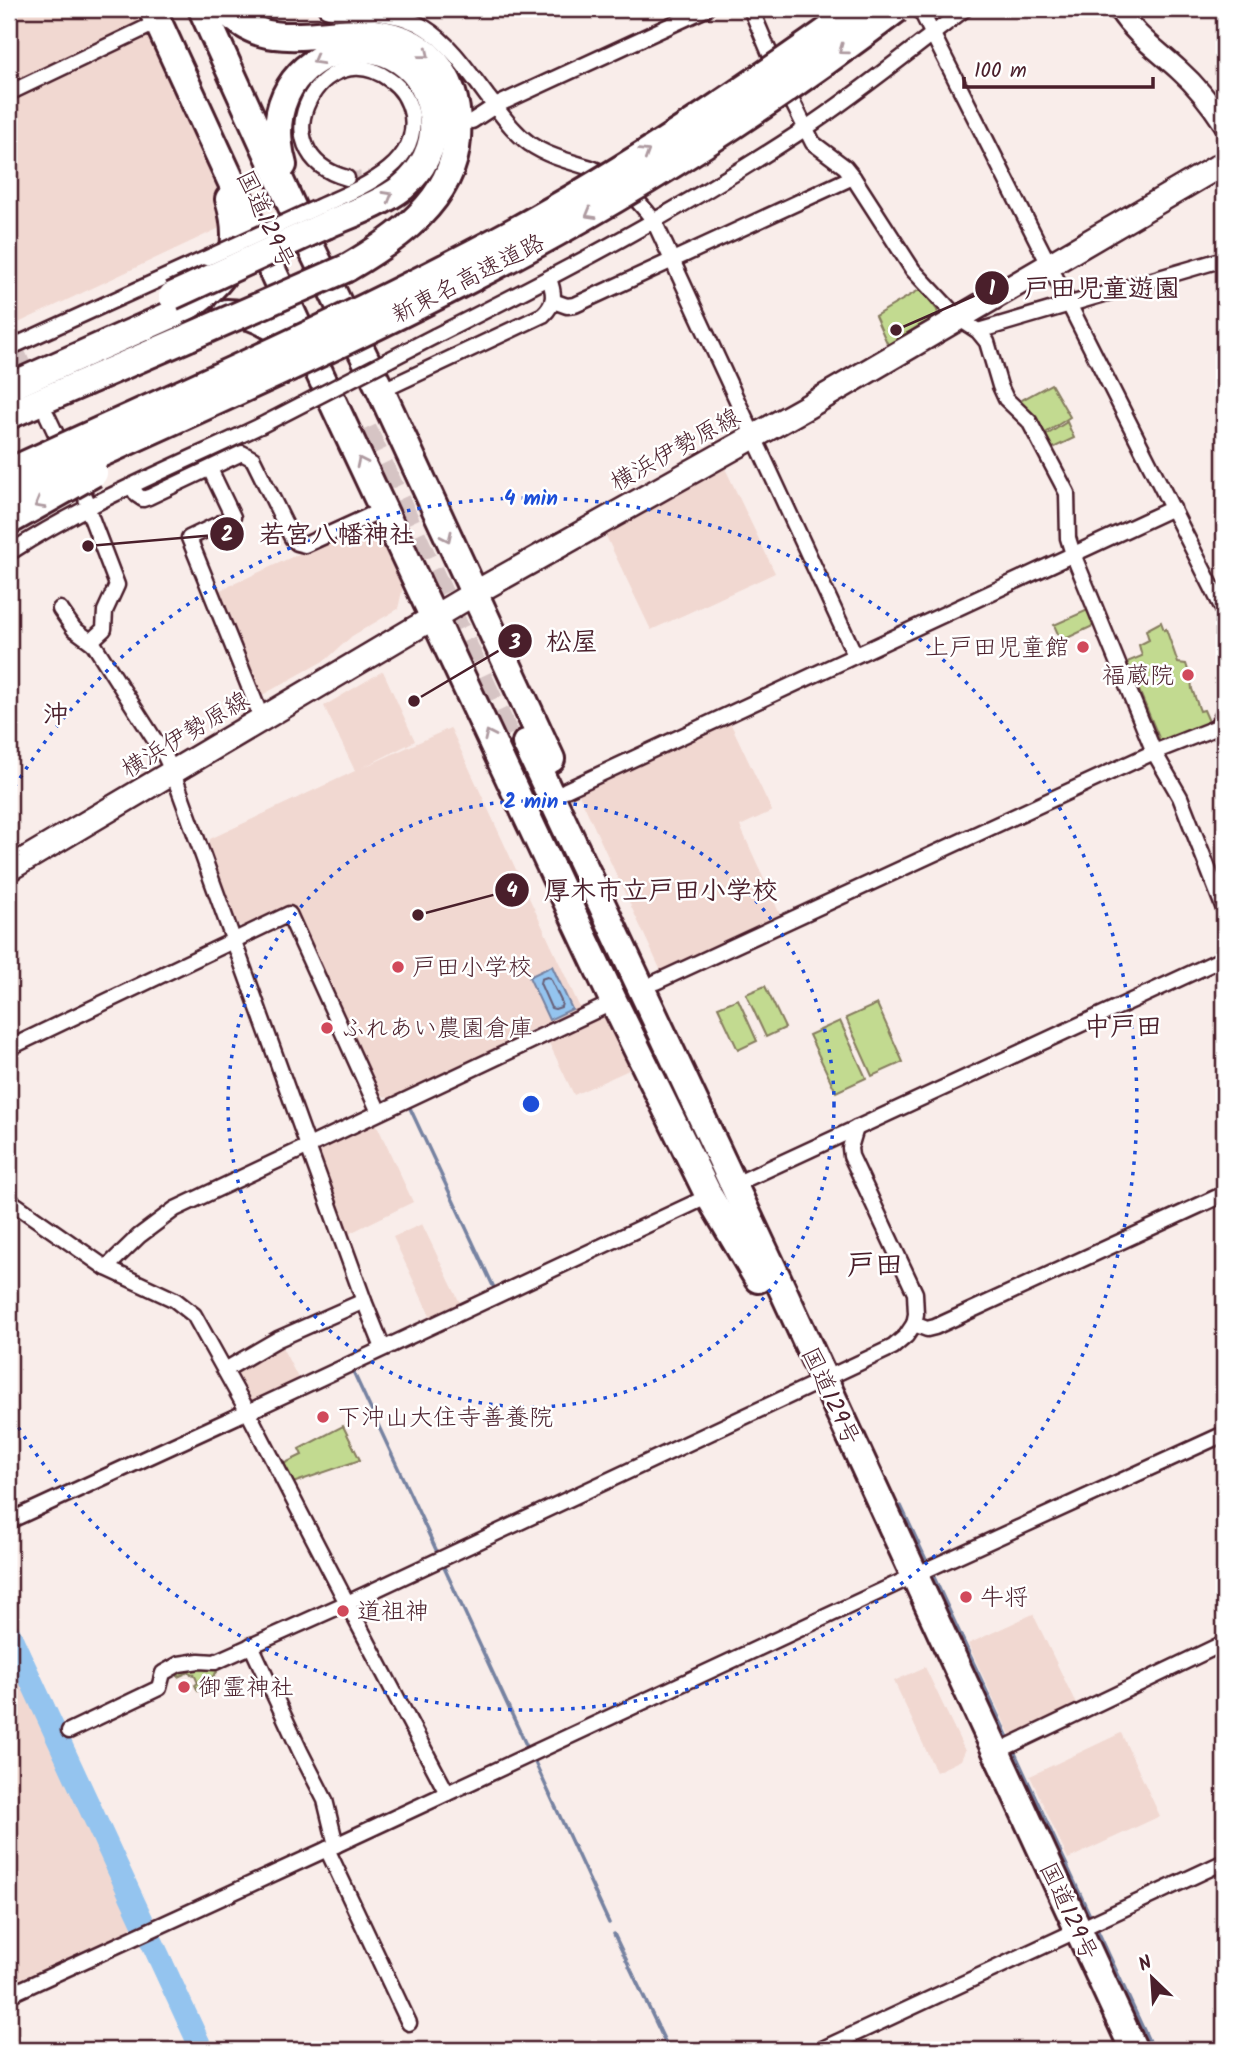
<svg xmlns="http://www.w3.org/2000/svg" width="1233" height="2059" viewBox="0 0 1233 2059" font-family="Kalam,'Klee One',sans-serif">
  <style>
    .built { fill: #f1d8d1 }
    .green { fill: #c2da90; stroke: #867c5e; stroke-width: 2 }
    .water { fill: #94c4ef; stroke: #7682a1; stroke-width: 2 }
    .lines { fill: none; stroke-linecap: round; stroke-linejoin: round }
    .shore { stroke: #686179; stroke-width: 2 }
    .stream { stroke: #7682a1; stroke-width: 3.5 }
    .river { stroke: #94c4ef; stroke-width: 23 }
    .street-tunnel { stroke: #d6c4c4; stroke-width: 14; stroke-dasharray: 14 7; stroke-linecap: butt }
    .highway-tunnel { stroke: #d6c4c4; stroke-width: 26; stroke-dasharray: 26 13; stroke-linecap: butt }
    .street-casing { stroke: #4a1f2b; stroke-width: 19 }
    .secondary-casing { stroke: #4a1f2b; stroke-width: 24 }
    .primary-casing { stroke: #4a1f2b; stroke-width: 28 }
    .highway-casing { stroke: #4a1f2b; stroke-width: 32 }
    .street { stroke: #fff; stroke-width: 14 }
    .secondary { stroke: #fff; stroke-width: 19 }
    .primary { stroke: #fff; stroke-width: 23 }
    .highway { stroke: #fff; stroke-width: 26 }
    .street-bridge-casing { stroke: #4a1f2b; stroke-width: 19; stroke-linecap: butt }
    .highway-bridge-casing { stroke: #4a1f2b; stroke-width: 32; stroke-linecap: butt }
    .street-bridge { stroke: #fff; stroke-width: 14 }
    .highway-bridge { stroke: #fff; stroke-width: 26 }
    .oneway { stroke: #ae9aa0 }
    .ring { fill: none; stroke: #1d4ed8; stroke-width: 3.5; stroke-dasharray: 3.5 7 }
    .poi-dot { fill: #d1495b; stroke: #fff; stroke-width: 2.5 }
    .labels { text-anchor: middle; stroke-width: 5; stroke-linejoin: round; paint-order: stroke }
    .street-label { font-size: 24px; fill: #4a1f2b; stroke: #fff }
    .poi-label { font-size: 24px; fill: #4a1f2b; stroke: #fff; text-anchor: start }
    .neighbourhood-label { font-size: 26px; font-weight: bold; fill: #4a1f2b; stroke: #fff }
    .quarter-label { font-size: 28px; font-weight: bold; fill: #4a1f2b; stroke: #fff }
    .centre { fill: #1d4ed8; stroke: #fff; stroke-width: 3.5 }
    .ring-label { font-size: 21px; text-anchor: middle; font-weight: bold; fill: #1d4ed8; stroke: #fff; stroke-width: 5; stroke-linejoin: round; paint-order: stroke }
    .leader { fill: none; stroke: #4a1f2b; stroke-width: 2.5 }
    .callout-dot { fill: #4a1f2b; stroke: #fff; stroke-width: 2.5 }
    .mark-label { font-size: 21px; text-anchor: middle; font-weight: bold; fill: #fff }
    .callout-label { font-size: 26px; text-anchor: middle; font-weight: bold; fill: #4a1f2b; stroke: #fff; stroke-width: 5; stroke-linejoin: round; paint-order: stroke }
  </style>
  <rect width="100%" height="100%" fill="#f9edea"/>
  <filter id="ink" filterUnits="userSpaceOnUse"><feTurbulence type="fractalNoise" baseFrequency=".0143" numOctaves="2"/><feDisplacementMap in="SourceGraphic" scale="14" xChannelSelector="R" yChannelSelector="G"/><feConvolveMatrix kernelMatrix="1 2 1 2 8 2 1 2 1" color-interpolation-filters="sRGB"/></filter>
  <g filter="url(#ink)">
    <g class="built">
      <path d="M9 9H139L144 19 117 32 116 34 9 85Z"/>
      <path d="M144 36H159L163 44 198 141 209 165 224 206 226 225 14 325 9 324V99Z"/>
      <path d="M724 466 775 573 651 630 605 534Z"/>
      <path d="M374 519 404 582 398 609 352 636 327 659 257 698 214 593Z"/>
      <path d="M383 671 415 741 362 768 450 728 451 729 581 1010 550 1026 544 1024 526 1032 523 1038 392 1099 381 1095 294 905 244 927 238 925 208 845 210 839 355 771 324 706Z"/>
      <path d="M728 718 772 811 740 826 782 919 666 973 661 971 578 792 580 787Z"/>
      <path d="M602 1016 606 1018 631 1069 574 1095 548 1041Z"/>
      <path d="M375 1121 413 1202 348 1234 316 1148Z"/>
      <path d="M422 1224 460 1303 431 1318 393 1237Z"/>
      <path d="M280 1343 301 1384 251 1409 230 1369Z"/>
      <path d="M9 1612 154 1923 9 1990Z"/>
      <path d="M1033 1614 1078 1708 1011 1737 968 1644Z"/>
      <path d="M925 1667 965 1751 961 1760 936 1772 894 1681Z"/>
      <path d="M1121 1733 1160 1816 1068 1859 1030 1776Z"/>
    </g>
    <g class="green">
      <path d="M921 289 937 310 938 314 888 345 875 316Z"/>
      <path d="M1051 384 1070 417 1044 434 1018 402Z"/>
      <path d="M1067 422 1074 438 1051 449 1045 436Z"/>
      <path d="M1090 609 1097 624 1061 641 1054 625Z"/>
      <path d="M1161 622 1164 630 1166 629 1178 663 1186 664 1191 679 1192 689 1200 711 1204 710 1211 726 1162 745 1127 662 1142 656 1139 645 1149 640 1146 630Z"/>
      <path d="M765 986 785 1028 766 1037 746 994Z"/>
      <path d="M738 999 757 1041 738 1050 718 1007Z"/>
      <path d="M877 1004 903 1062 872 1076 846 1018Z"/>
      <path d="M840 1021 866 1078 836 1092 809 1035Z"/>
      <path d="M343 1426 360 1460 290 1484 281 1465 302 1455 299 1449Z"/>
      <path d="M192 1667 215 1668 217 1672 201 1689 198 1691 195 1685 198 1683 194 1674 191 1675 189 1672 178 1677 176 1671Z"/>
    </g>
    <path class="water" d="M552 966 572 1009 549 1020 529 977Z"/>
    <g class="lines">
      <path class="shore" d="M547 977 550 978 562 1003 561 1007 555 1009 551 1008 540 983 541 979Z"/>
      <g class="stream">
        <path d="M410 1108 495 1290 492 1291"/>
        <path d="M352 1369 439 1556"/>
        <path d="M901 1506 928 1564"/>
        <path d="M442 1563 527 1747"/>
        <path d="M931 1571 1010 1742"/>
        <path d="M1013 1749 1092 1920"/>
        <path d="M533 1758 609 1923"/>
        <path d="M1096 1927 1153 2050"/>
        <path d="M614 1934 669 2050"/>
      </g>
      <path class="river" d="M9 1633 202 2050"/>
      <g class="street-tunnel">
        <path d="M347 178C371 181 399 171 418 158"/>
        <path d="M19 354 31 381"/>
      </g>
      <path class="highway-tunnel" d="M364 430 513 750"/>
      <g class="street-casing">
        <g id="street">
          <path d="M326 9 334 12C422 10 437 28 487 96 500 112 512 131 530 144 549 157 572 162 594 169 619 178 639 201 654 221L855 655"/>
          <path d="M751 9 778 73 813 143 845 167 853 177 913 270 958 318 978 331 987 342 1000 386 1006 399 1029 421 1067 493 1068 538 1073 554 1154 752 1180 797 1224 909"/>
          <path d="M920 9 1224 611"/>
          <path d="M9 93 158 22"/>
          <path d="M472 121 495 106 706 9"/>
          <path d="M316 208C354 190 420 169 412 115 409 101 402 88 390 80 323 29 255 153 347 178"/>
          <path d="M553 301 567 306 575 305 853 177"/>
          <path d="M978 331 1224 259"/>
          <path d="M435 336C561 273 685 208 803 130 859 93 911 50 965 9"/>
          <path d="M9 348 207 258"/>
          <path d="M381 391 543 315C555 304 555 294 549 279"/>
          <path d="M47 415 65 453"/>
          <path d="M210 469 233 517 189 538 262 719"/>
          <path d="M76 478 90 507 89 512 117 585 105 611 104 629 91 641"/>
          <path d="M132 487 137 495 143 499 149 497 242 453 253 459 292 538 297 543 305 545 384 509"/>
          <path d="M9 553C87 502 176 466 260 426"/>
          <path d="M60 609 74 629 93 643 165 756 173 773 364 1301 383 1348"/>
          <path d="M1224 712 1219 722 1224 736"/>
          <path d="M566 790 1173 508"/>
          <path d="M656 982 1154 752 1220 726"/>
          <path d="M9 1048 289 914 379 1112"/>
          <path d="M742 1181 1224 958"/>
          <path d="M9 1200 106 1268 175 1300 194 1315 248 1412 244 1413 9 1521"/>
          <path d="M106 1268 139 1236 175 1209 614 1002"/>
          <path d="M914 1324 927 1329 935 1327 1224 1194"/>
          <path d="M225 1370 278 1339 364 1301"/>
          <path d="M251 1645 300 1751 325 1800 336 1845"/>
          <path d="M69 1731 159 1688 163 1673 179 1664 199 1661 215 1662 347 1603 248 1412 709 1196"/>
          <path d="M996 1752 1224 1643"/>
          <path d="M447 1793 347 1603 893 1347 906 1336 914 1324 916 1314 915 1293 851 1156 850 1148 856 1128"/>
          <path d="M327 1849 409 2023"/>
          <path d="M9 1995 336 1845 926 1570 1224 1434"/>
          <path d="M820 2050 1224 1862"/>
        </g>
      </g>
      <g class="secondary-casing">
        <path id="secondary" d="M1118 9C1136 36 1155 48 1179 70 1197 86 1211 104 1224 124"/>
      </g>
      <g class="primary-casing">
        <path id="primary" d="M9 869 473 594 805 408 1224 163"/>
      </g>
      <g class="highway-casing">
        <g id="highway">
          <path d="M152 9 337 411 614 1002 709 1196 758 1279"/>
          <path d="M202 9 303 231 381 391 551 759"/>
          <path d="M223 9C238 22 254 33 274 35 302 39 331 32 360 32 425 33 461 74 457 139 453 201 395 240 347 268"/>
          <path d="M283 165C247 36 423 4 433 122 435 147 422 171 403 187 381 204 351 214 326 225"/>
          <path d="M227 313C259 313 287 333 304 359"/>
          <path d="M9 387 180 311C227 284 246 254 229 199"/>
          <path d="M9 415 189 337"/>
          <path d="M526 743 774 1271 1134 2050"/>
        </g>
      </g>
      <use href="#street" class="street"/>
      <use href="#secondary" class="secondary"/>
      <use href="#primary" class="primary"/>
      <use href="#highway" class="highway"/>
      <g class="street-bridge-casing">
        <g id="street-bridge">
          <path d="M207 258 316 208"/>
          <path d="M260 426 435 336"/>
        </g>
      </g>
      <g class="highway-bridge-casing">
        <g id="highway-bridge">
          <path d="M172 296 326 225"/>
          <path d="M189 337 347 268"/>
          <path d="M9 472C177 395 348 321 511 233 632 167 746 89 858 9"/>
          <path d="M9 495C182 416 357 341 525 250 655 180 780 98 897 9"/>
          <path d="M9 521 94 473"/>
        </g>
      </g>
      <use href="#street-bridge" class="street-bridge"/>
      <use href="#highway-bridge" class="highway-bridge"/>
    </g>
    <defs><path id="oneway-chevron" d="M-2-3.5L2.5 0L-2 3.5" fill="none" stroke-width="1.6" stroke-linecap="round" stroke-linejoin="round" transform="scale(1.75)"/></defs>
    <g class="oneway">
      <use href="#oneway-chevron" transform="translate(843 50) rotate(144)"/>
      <use href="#oneway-chevron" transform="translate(425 54) rotate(39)"/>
      <use href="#oneway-chevron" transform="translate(317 60) rotate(151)"/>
      <use href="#oneway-chevron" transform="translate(645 153) rotate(-32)"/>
      <use href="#oneway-chevron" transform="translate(388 196) rotate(-30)"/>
      <use href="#oneway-chevron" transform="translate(590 214) rotate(150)"/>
      <use href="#oneway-chevron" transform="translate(361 462) rotate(-116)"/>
      <use href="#oneway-chevron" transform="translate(39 504) rotate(150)"/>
      <use href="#oneway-chevron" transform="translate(447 537) rotate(65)"/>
      <use href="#oneway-chevron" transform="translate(489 735) rotate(-115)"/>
    </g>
  </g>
  <g class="ring">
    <circle cx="531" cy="1104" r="303"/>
    <path d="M9 796A606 606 0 1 1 9 1412"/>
  </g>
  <g class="poi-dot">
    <circle cx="1083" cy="647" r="7"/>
    <circle cx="1188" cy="675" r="7"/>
    <circle cx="398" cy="967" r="7"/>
    <circle cx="327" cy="1028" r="7"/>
    <circle cx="323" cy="1417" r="7"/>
    <circle cx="966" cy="1597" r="7"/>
    <circle cx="343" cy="1611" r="7"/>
    <circle cx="184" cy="1687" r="7"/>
  </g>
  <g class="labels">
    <g class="street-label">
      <text transform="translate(266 219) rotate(65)" y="8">国道129号</text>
      <text transform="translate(468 278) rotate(-27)" y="8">新東名高速道路</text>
      <text transform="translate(675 449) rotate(-29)" y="8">横浜伊勢原線</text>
      <text transform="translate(185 734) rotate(-31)" y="8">横浜伊勢原線</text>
      <text transform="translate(831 1396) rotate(65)" y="8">国道129号</text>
      <text transform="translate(1069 1911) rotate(65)" y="8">国道129号</text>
    </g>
    <g class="poi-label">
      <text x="1069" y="655" text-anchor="end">上戸田児童館</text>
      <text x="1174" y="683" text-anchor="end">福蔵院</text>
      <text x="412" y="975">戸田小学校</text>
      <text x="341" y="1036">ふれあい農園倉庫</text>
      <text x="337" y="1425">下沖山大住寺善養院</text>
      <text x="980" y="1605">牛将</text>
      <text x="357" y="1619">道祖神</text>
      <text x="198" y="1695">御霊神社</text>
    </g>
    <g class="neighbourhood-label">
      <text x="56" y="723">沖</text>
      <text x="1123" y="1035">中戸田</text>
    </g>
    <g class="quarter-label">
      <text x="875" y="1274">戸田</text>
    </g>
  </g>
  <circle cx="531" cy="1104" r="10" class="centre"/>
  <g class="ring-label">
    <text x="531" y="505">4 min</text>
    <text x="531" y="808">2 min</text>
  </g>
  <path class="leader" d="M896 330L992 288M88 546L227 534M414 701L515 641M418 915L512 890"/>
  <g class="callout-dot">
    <circle cx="896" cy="330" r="7"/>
    <circle cx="88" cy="546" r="7"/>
    <circle cx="414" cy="701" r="7"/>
    <circle cx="418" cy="915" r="7"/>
    <circle cx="992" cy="288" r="18"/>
    <circle cx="227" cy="534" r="18"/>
    <circle cx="515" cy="641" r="18"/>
    <circle cx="512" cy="890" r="18"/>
  </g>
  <g class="mark-label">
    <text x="992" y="295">1</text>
    <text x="227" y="541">2</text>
    <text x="515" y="649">3</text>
    <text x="512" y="897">4</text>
  </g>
  <g class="callout-label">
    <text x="1102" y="297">戸田児童遊園</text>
    <text x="337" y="543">若宮八幡神社</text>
    <text x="572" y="650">松屋</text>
    <text x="661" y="899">厚木市立戸田小学校</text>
  </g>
  <rect width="1233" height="2059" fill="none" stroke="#fff" stroke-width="35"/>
  <rect x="18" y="18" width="1198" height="2024" fill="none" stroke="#4a1f2b" stroke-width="2.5" filter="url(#ink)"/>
  <g transform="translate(1152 1978) rotate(335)" stroke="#ffffff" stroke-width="5" paint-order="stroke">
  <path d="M0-5L12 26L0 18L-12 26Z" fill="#4a1f2b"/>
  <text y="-10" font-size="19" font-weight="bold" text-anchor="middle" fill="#4a1f2b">N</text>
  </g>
  <path d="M964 77v10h189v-10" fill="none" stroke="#4a1f2b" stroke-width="3.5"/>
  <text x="974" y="77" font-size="21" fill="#4a1f2b" stroke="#ffffff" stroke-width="5" paint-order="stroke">100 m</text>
</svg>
